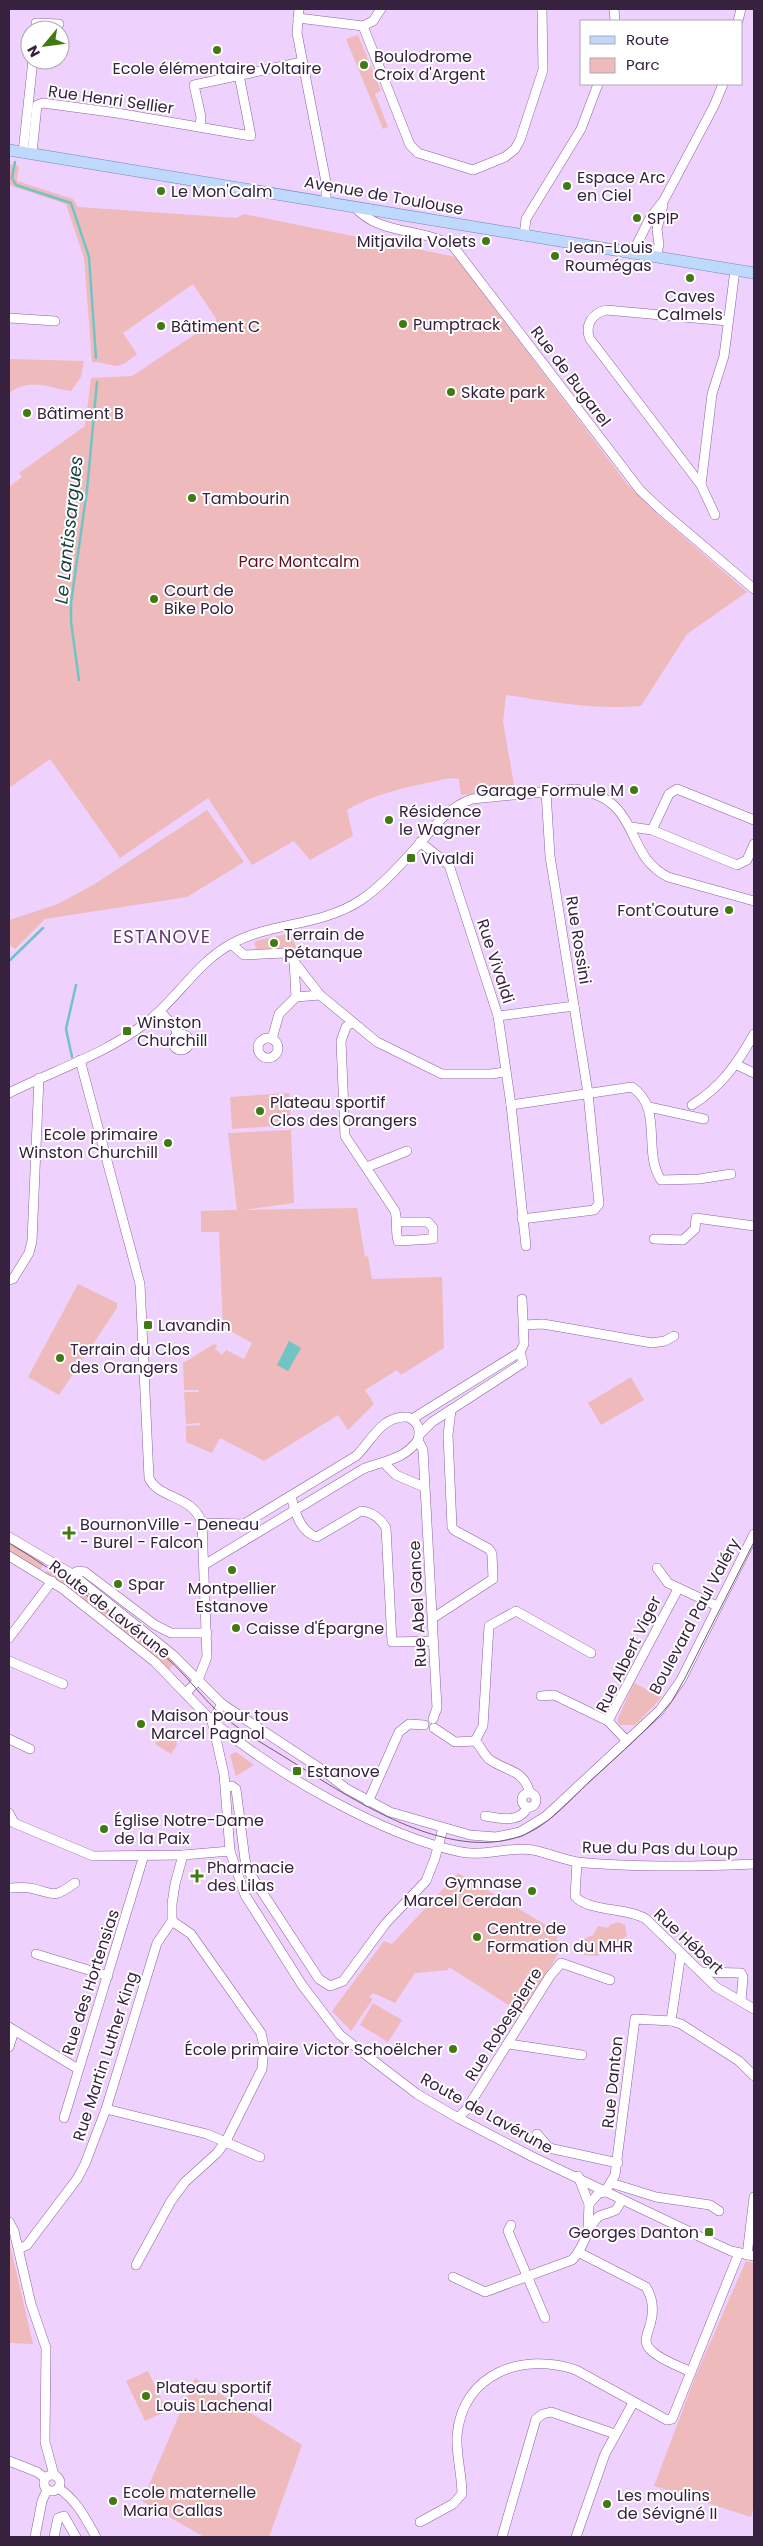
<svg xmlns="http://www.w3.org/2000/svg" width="763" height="2546" viewBox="0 0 763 2546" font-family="Poppins,sans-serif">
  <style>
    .green { fill: #efbabc }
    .water { fill: #70c4c4 }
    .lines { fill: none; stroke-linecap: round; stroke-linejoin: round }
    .stream { stroke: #70c4c4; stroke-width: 2.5 }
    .minor-casing { stroke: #8e61a2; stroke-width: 10 }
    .major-casing { stroke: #7289b8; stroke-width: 12 }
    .minor { stroke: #fff; stroke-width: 9 }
    .major { stroke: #bed9fc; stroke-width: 11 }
    .tram { stroke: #735c7d; stroke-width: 1 }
    .poi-dot { fill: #407a12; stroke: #fff; stroke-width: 2 }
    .labels { text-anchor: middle; stroke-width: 4; stroke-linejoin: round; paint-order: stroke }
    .poi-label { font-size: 16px; fill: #36223e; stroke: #fff; text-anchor: start }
    .street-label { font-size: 16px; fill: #36223e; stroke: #fff }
    .park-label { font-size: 16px; fill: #5f0f1f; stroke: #fff }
    .water-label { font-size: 18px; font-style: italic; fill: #194141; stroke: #fff }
    .neighbourhood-label { font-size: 18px; letter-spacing: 1px; fill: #623673; stroke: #fff }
  </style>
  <rect width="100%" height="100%" fill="#efd1fd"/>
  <g class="green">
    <path d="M358 35 381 91 375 94 388 127 383 129 346 39Z"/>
    <path d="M10 164 19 166 17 181 73 199 78 207 236 218 244 214 456 257 627 484 655 512 747 592 687 634 641 706C596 710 551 702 506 695L503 722 515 790 461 795 459 779 450 778C414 786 379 791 347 810L353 836 310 860 294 841 252 865 208 798 120 858 50 759 9 788V487L22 477 19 473 85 426 91 378 132 376 217 320 193 284 123 333 137 354C113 374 118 363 92 362L84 258 66 204 9 185Z"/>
    <path d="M9 359 84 361 81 377 71 391C47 388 32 377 9 393Z"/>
    <path d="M207 810 244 862 187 897 45 919 15 949 9 945V920L58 904 93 885Z"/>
    <path d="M291 933 297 950 258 951 254 944 256 941Z"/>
    <path d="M289 1093 291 1125 232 1129 230 1097Z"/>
    <path d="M291 1130 294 1203 243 1210 357 1208 365 1257 368 1256 372 1279 442 1277 444 1348 401 1375 397 1370 365 1390 374 1404 348 1430 338 1415 264 1461 220 1438 212 1453 186 1442V1426L200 1425V1423L186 1424 184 1392H199V1390H184L183 1363 214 1344 217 1345 215 1349 222 1355 226 1350 244 1359 252 1343 223 1327 219 1232H201V1211L237 1210 228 1133Z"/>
    <path d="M78 1284 117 1303V1308L59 1395 28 1377Z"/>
    <path d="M631 1377 644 1400 601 1425 588 1403Z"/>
    <path d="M9 1539 46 1560 40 1570 9 1552Z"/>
    <path d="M52 1563 175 1662 169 1670 45 1574Z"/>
    <path d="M634 1683 662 1697 635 1725H620L617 1720Z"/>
    <path d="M166 1727 175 1733 177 1745 171 1754 155 1744Z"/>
    <path d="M236 1752 254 1765 236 1776 230 1755Z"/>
    <path d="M458 1873 556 1931 559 1953 524 2009 521 2013 449 1967 448 1970 415 1973 395 2003 373 1993 369 1997 373 1999 351 2031 332 2011 384 1941 392 1944Z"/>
    <path d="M618 1922 625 1925 627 1936 617 1942 610 1940 603 1944 601 1954 597 1956 584 1955 580 1947 581 1940 593 1935 598 1926 608 1928 610 1925Z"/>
    <path d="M373 2003 402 2020 388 2042 360 2025Z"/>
    <path d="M9 2240 33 2344 9 2343Z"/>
    <path d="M746 2261 754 2263V2505L751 2517 654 2486 696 2375Z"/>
    <path d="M148 2371 167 2411 145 2421 126 2381Z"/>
    <path d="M195 2378 302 2445 269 2537H204L142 2501Z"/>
  </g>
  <path class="water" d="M289 1341 301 1348 288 1371 277 1365Z"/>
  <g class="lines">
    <g class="stream">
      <path d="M15 162 12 178 16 185 71 203 89 257 96 358"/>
      <path d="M79 680 71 622V603L87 490 97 382"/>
      <path d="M9 961 43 928"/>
      <path d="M72 1057 66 1029 76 985"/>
    </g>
    <g class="minor-casing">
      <g id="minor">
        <path d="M299 9 297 33 326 182V202"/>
        <path d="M614 9 615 21"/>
        <path d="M298 18 363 26 410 145 418 153 473 170 505 157 515 149 520 140 543 70 542 9"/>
        <path d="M738 21 741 9"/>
        <path d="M363 26 373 21 381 9"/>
        <path d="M36 30V23L59 24"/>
        <path d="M200 126 201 117 194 85 302 62"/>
        <path d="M23 152 33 60"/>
        <path d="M32 153 37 105 43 103 117 113 251 136 239 75"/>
        <path d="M355 207C378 235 423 228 453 246L640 490 660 509 754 589"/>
        <path d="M524 236 526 219 581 129 598 84"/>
        <path d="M632 254 650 218 664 200 714 106 723 84"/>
        <path d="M656 257 659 245 657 229 663 205"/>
        <path d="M9 318 55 321"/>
        <path d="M701 485 712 394 724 356 735 270"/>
        <path d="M715 515 701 485 590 339C584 325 593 313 606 310L728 321"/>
        <path d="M631 827 652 830 737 865 747 860 754 844"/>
        <path d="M652 830 669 794 677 789 754 820"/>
        <path d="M420 842 449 865 498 1016 511 1105 526 1246"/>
        <path d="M231 944 244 955 284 953 289 955 320 995 377 1042 442 1074H491L505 1072"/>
        <path d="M294 960 296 997"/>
        <path d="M160 1011 175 1028 178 1035"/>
        <path d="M498 1016 574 1006"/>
        <path d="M351 1023 346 1027 341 1041 345 1136 395 1211C398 1222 395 1230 398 1241L433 1239V1228L428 1222H398"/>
        <circle cx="181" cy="1042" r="8"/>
        <circle cx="268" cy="1048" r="10"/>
        <path d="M272 1039 279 1014 296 997 320 995"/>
        <path d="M80 1060 140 1284 149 1478C158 1499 193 1495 202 1523L207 1657 198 1680 186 1693"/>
        <path d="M737 1065 754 1073"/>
        <path d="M9 1093C55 1070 106 1054 147 1022 177 999 198 961 233 943 273 922 322 926 361 900 383 885 403 862 421 842 437 823 448 808 472 799L575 789C643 799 622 854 668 877L754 901"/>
        <path d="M511 1105 632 1087C664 1109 642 1151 661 1180L699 1179 731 1174"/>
        <path d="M692 1105C721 1087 738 1063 754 1034"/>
        <path d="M649 1107 704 1119"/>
        <path d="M367 1167 407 1151"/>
        <path d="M522 1219 594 1210 599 1204 588 1093 550 856 546 792"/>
        <path d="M654 1239 683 1240 695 1229 696 1218 754 1226"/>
        <path d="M9 1280 13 1279 29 1253 32 1241 39 1078"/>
        <path d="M524 1325 543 1324 652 1343 665 1341 674 1336"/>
        <path d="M412 1419 520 1352 524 1344 522 1299"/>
        <path d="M420 1434 432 1422 523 1363 520 1352"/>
        <path d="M418 1440 423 1450 437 1708 433 1719"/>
        <path d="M385 1464 396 1475 424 1487"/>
        <path d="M291 1496C295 1512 300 1532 317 1537L361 1511C372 1512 381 1519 386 1528L392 1642 433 1641"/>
        <path d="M202 1523 244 1524 356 1456C372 1441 381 1415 408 1417 418 1422 421 1429 418 1440 403 1461 384 1460 363 1469L204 1565"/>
        <path d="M9 1537 72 1574 173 1655 222 1704 318 1767 347 1789 390 1812 470 1835 496 1837 520 1832 546 1816 660 1710 681 1680 754 1534"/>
        <path d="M9 1556 63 1589 155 1662 212 1721 224 1774 230 1851 245 1895 302 1985 340 2035 417 2094 458 2118 531 2156 707 2240 731 2251 754 2256"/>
        <path d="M657 1568 668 1583 717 1606"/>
        <path d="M72 1574 78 1571 85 1572 155 1625 171 1633H207"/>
        <path d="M433 1618 493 1579 492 1554 489 1549 454 1530 452 1527 448 1435 451 1410"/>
        <path d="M9 1638 52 1581"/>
        <path d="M9 1661 63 1684"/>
        <path d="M541 1696 554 1695 608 1721 627 1741"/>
        <path d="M212 1721C274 1772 382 1836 461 1852 485 1857 509 1846 533 1850 547 1853 562 1859 577 1862 591 1864 607 1864 622 1865 666 1867 710 1866 754 1864"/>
        <path d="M212 1721 222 1704"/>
        <path d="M608 1721 678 1589"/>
        <path d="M434 1728 455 1742 475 1741C481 1746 483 1754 489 1759 506 1772 523 1768 530 1793"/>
        <path d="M9 1739 30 1749"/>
        <path d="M475 1741 483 1726 489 1626 516 1611 591 1653"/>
        <path d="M226 1787 232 1786 236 1789 245 1860 249 1872 319 1979 330 1986 343 1981 386 1923 426 1881 435 1858 443 1828"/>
        <circle cx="529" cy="1800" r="7"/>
        <path d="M368 1802 399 1732 409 1724 424 1725"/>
        <path d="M9 1813 14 1823"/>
        <path d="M485 1816C498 1818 521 1824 527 1807"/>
        <path d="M14 1823 93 1856 183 1855 230 1851"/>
        <path d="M577 1862 575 1896C587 1912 627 1907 646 1919L716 1987 754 2009"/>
        <path d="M9 1888C15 1888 23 1887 30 1888 55 1893 51 1900 75 1883"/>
        <path d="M36 1954 108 1976"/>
        <path d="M701 1972 741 1973 743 1977 741 2001"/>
        <path d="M671 2021 681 1953"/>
        <path d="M9 2027 78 2069"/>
        <path d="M509 2044 582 2055"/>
        <path d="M9 2047 14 2031"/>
        <path d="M106 2109 207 2134 260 2157"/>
        <path d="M64 2118 144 1855"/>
        <path d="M458 2118 466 2110 550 1976 561 1963 610 1980"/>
        <path d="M537 2134 549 2148 618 2163"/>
        <path d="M578 2176 589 2204 588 2228"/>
        <path d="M611 2183 656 2197 710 2205 719 2211"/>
        <path d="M589 2204 599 2193 605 2192 615 2175 635 2019 671 2021 681 2024 739 2061 754 2076"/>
        <path d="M9 2222 14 2231 31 2304 46 2348 45 2442 54 2475"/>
        <path d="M511 2225 508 2231 545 2318"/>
        <path d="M19 2249 27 2245 77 2179 85 2164 106 2109 157 1943 172 1921V1904L175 1884 183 1855"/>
        <path d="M580 2253 646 2287C652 2297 654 2309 651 2321 649 2333 640 2342 653 2352 663 2361 679 2366 691 2372"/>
        <path d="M747 2255 754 2197"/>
        <path d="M136 2265 171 2201 185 2182 217 2153 226 2141 262 2069 264 2046 261 2033 191 1934 172 1921"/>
        <path d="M453 2277 485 2292 572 2260C585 2248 585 2230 598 2217 602 2214 611 2213 616 2210L622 2200"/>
        <path d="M9 2461 37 2472 45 2478"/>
        <circle cx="52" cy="2483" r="8"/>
        <path d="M58 2488C76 2499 86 2519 96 2537"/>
        <path d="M420 2522 453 2504 462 2494C462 2475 456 2455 457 2436 462 2373 523 2352 576 2370L667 2420 672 2419 739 2253"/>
        <path d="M35 2537 42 2501 47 2490"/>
        <path d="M54 2537 58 2518 64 2516 76 2537"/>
        <path d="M502 2537 536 2419 543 2414 551 2412 615 2434"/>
        <path d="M576 2537 605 2454 633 2403"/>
      </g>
    </g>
    <g class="major-casing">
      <path id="major" d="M9 150 754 273"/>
    </g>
    <use href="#minor" class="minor"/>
    <use href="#major" class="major"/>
    <path class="tram" d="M9 1543C64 1576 113 1615 163 1655 186 1673 202 1699 224 1717 245 1734 269 1747 291 1761 352 1799 447 1863 521 1836 548 1826 569 1801 589 1782 613 1760 637 1739 659 1716L672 1701 684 1680 754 1542"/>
  </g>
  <g class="poi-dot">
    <circle cx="217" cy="50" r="5"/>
    <circle cx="364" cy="65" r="5"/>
    <circle cx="567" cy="186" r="5"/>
    <circle cx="161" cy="191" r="5"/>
    <circle cx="637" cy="218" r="5"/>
    <circle cx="486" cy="241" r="5"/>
    <circle cx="555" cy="256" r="5"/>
    <circle cx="690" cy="278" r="5"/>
    <circle cx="403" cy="324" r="5"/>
    <circle cx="161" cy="326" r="5"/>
    <circle cx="451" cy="392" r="5"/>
    <circle cx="27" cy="413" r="5"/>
    <circle cx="192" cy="498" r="5"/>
    <circle cx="154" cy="599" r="5"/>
    <circle cx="634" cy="790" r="5"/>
    <circle cx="389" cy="820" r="5"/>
    <rect x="406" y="853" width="10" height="10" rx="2.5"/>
    <circle cx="729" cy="910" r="5"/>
    <circle cx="274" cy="943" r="5"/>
    <rect x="122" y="1026" width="10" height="10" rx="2.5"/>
    <circle cx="260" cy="1111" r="5"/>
    <circle cx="168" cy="1143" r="5"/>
    <rect x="143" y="1320" width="10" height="10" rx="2.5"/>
    <circle cx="60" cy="1358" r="5"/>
    <path d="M66.5 1525.5h5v5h5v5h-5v5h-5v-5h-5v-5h5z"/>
    <circle cx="232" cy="1570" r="5"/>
    <circle cx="118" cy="1584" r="5"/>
    <circle cx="236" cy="1628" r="5"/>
    <circle cx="141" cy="1724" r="5"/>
    <rect x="292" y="1766" width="10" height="10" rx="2.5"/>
    <circle cx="104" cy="1829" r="5"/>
    <path d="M194.5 1868.5h5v5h5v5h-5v5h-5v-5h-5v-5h5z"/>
    <circle cx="532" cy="1891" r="5"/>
    <circle cx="477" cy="1937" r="5"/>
    <circle cx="453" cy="2049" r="5"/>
    <rect x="704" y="2227" width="10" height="10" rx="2.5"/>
    <circle cx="146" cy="2396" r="5"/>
    <circle cx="113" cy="2501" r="5"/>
    <circle cx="607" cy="2504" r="5"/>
  </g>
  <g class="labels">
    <g class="poi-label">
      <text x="374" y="62">Boulodrome<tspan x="374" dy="18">Croix d'Argent</tspan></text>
      <text x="217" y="74" text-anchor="middle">Ecole élémentaire Voltaire</text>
      <text x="577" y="183">Espace Arc<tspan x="577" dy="18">en Ciel</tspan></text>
      <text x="171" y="197">Le Mon'Calm</text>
      <text x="647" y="224">SPIP</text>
      <text x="476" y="247" text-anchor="end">Mitjavila Volets</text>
      <text x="565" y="253">Jean-Louis<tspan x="565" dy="18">Roumégas</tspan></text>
      <text x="690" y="302" text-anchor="middle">Caves<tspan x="690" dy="18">Calmels</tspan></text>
      <text x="413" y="330">Pumptrack</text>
      <text x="171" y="332">Bâtiment C</text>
      <text x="461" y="398">Skate park</text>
      <text x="37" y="419">Bâtiment B</text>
      <text x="202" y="504">Tambourin</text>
      <text x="164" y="596">Court de<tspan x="164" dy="18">Bike Polo</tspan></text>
      <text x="624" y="796" text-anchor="end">Garage Formule M</text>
      <text x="399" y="817">Résidence<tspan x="399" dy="18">le Wagner</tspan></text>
      <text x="421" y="864">Vivaldi</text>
      <text x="719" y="916" text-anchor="end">Font'Couture</text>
      <text x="284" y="940">Terrain de<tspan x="284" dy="18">pétanque</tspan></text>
      <text x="137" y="1028">Winston<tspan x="137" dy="18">Churchill</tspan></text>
      <text x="270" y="1108">Plateau sportif<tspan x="270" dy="18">Clos des Orangers</tspan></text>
      <text x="158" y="1140" text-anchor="end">Ecole primaire<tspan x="158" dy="18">Winston Churchill</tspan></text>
      <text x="158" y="1331">Lavandin</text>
      <text x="70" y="1355">Terrain du Clos<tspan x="70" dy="18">des Orangers</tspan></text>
      <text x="80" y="1530">BournonVille - Deneau<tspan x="80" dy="18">- Burel - Falcon</tspan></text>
      <text x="128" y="1590">Spar</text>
      <text x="232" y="1594" text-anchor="middle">Montpellier<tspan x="232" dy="18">Estanove</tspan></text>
      <text x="246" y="1634">Caisse d'Épargne</text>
      <text x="151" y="1721">Maison pour tous<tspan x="151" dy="18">Marcel Pagnol</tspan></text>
      <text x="307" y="1777">Estanove</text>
      <text x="114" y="1826">Église Notre-Dame<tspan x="114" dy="18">de la Paix</tspan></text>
      <text x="207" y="1873">Pharmacie<tspan x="207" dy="18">des Lilas</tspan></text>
      <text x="522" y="1888" text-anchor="end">Gymnase<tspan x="522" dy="18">Marcel Cerdan</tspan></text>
      <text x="487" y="1934">Centre de<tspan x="487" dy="18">Formation du MHR</tspan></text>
      <text x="443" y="2055" text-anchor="end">École primaire Victor Schoëlcher</text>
      <text x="699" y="2238" text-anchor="end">Georges Danton</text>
      <text x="156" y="2393">Plateau sportif<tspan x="156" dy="18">Louis Lachenal</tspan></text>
      <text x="123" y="2498">Ecole maternelle<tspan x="123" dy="18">Maria Callas</tspan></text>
      <text x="617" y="2501">Les moulins<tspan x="617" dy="18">de Sévigné II</tspan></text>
    </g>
    <g class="street-label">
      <text transform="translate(111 99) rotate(8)" y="6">Rue Henri Sellier</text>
      <text transform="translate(384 195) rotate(10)" y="6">Avenue de Toulouse</text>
      <text transform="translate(571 376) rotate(53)" y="6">Rue de Bugarel</text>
      <text transform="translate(579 940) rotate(81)" y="6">Rue Rossini</text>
      <text transform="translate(496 961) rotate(72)" y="6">Rue Vivaldi</text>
      <text transform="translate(417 1604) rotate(-93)" y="6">Rue Abel Gance</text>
      <text transform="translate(110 1609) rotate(38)" y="6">Route de Lavérune</text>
      <text transform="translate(694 1616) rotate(-62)" y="6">Boulevard Paul Valéry</text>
      <text transform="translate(628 1654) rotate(-64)" y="6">Rue Albert Viger</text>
      <text transform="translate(660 1848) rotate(1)" y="6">Rue du Pas du Loup</text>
      <text transform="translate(689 1941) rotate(43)" y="6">Rue Hébert</text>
      <text transform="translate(90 1982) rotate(-72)" y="6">Rue des Hortensias</text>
      <text transform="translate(503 2024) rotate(-58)" y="6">Rue Robespierre</text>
      <text transform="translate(105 2056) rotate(-72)" y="6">Rue Martin Luther King</text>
      <text transform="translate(612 2082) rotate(-84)" y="6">Rue Danton</text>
      <text transform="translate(487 2113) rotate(29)" y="6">Route de Lavérune</text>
    </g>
    <g class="park-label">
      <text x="299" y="567">Parc Montcalm</text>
    </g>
    <g class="water-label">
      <text transform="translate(69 530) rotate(-84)" y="6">Le Lantissargues</text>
    </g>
    <g class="neighbourhood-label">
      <text x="162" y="943">ESTANOVE</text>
    </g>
  </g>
  <rect width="763" height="2546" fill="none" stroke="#36223e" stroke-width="20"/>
  <rect x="580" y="20" width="162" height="65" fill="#ffffff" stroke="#afa7b2"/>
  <rect x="590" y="36" width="25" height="8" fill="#bed9fc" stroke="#afa7b2"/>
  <text x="626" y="45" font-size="15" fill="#36223e">Route</text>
  <rect x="590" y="58" width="25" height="15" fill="#efbabc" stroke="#afa7b2"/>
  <text x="626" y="70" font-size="15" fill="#36223e">Parc</text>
  <g transform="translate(45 45) rotate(241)"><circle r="24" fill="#ffffff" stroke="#afa7b2"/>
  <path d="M0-4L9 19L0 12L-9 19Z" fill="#407a12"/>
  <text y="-8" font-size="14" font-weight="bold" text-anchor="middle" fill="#36223e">N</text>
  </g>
</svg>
